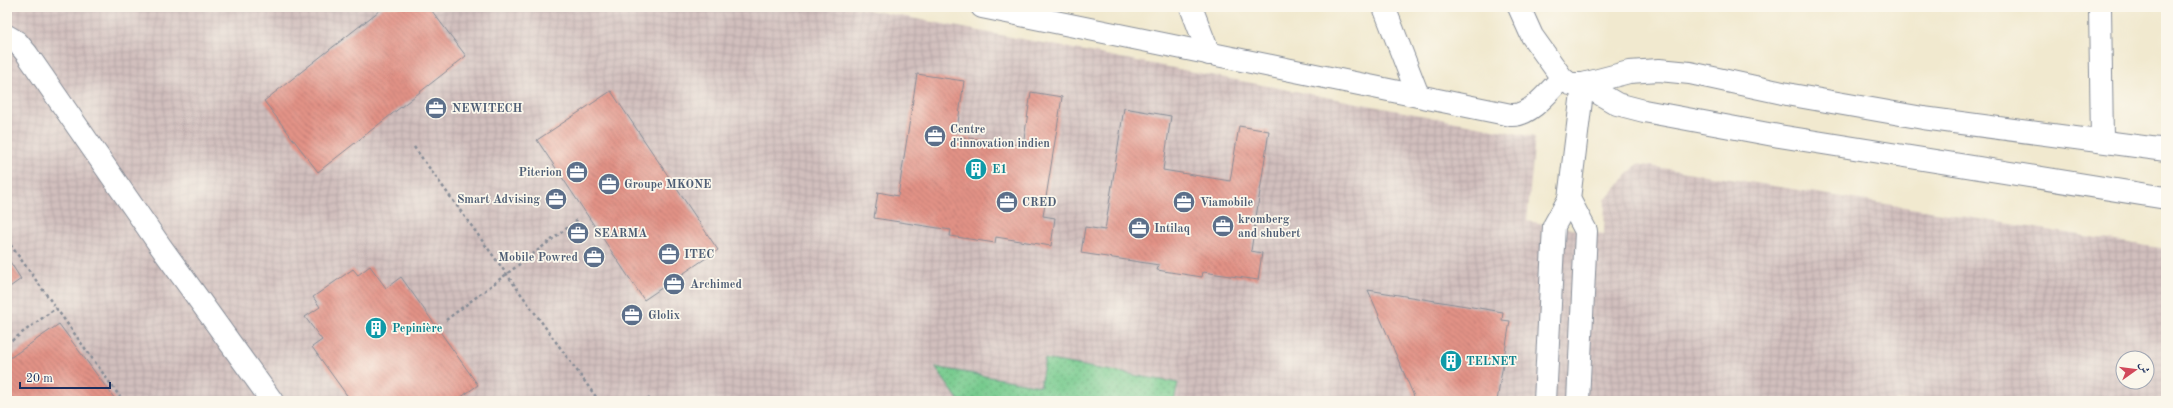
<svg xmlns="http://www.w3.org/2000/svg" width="2173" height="408" viewBox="0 0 2173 408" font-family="'Old Standard TT',Amiri,serif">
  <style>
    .industrial { fill: url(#industrial-grid); fill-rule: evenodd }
    .grass { fill: url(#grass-dots); stroke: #487c76 }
    .building { fill: url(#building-back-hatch) }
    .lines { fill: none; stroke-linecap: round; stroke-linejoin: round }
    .street-casing { stroke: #868c96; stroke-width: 24 }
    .path { stroke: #868c96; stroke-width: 2.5; stroke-dasharray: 3 3; stroke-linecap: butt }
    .street { stroke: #fff; stroke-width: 22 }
    .labels { text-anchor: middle; stroke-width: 3.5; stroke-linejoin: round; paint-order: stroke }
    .service-label { font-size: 12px; font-weight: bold; fill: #4e5e75; stroke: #fbf7ec; text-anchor: start }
    .culture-label { font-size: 12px; font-weight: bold; fill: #0d838f; stroke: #fbf7ec; text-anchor: start }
  </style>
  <defs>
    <pattern id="industrial-grid" width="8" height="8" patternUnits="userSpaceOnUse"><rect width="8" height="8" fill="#d1bfbd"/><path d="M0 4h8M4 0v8" fill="none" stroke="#b3a4a5"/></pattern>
    <pattern id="grass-dots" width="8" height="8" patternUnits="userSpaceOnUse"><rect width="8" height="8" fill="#76ca8d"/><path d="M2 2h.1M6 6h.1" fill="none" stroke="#60a476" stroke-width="1.8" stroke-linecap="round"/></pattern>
    <pattern id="building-back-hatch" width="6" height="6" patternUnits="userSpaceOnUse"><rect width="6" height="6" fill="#e29286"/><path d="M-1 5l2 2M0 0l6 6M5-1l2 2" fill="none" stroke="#b67871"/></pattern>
  </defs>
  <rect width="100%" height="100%" fill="#fbf7ec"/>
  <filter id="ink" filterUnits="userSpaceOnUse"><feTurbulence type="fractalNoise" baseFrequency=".025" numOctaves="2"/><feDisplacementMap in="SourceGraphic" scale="8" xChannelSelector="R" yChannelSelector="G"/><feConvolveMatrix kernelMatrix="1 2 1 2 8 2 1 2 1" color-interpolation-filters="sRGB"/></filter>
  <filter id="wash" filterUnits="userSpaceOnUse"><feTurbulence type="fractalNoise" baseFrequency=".012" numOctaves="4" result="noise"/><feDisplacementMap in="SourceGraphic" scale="16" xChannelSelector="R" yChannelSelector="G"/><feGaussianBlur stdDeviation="0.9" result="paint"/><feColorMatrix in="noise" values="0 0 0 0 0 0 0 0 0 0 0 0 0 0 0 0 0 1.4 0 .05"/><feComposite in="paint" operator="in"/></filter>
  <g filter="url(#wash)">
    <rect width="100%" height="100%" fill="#f1e9cf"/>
    <path class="industrial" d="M7 7H854L1535 137 1527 221 1604 234 1605 200 1637 164 2166 249V401H7ZM2123 358H2147V382H2123Z"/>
    <path class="grass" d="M1045 359 1178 383 1174 401H959L935 367 1040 386Z"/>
    <g id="blocks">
      <g class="building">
        <path d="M384 7H429L466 56 318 172 264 101Z"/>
        <path d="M917 74 964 81 956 136 1023 146 1031 92 1062 97 1043 216 1055 218 1051 246 996 237 995 243 950 236 951 230 874 218 878 192 898 196Z"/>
        <path d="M611 91 718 250 644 300 537 140Z"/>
        <path d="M1124 108 1171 116 1163 170 1230 181 1239 126 1269 131 1251 251 1262 253 1258 280 1203 272 1202 277 1157 270 1159 265 1081 253 1085 227 1105 230Z"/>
        <path d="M7 257 21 279 7 289Z"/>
        <path d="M370 266 386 288 401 277 478 385 460 398 461 401H351L312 347 322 340 305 317 320 307 313 297 353 269 358 275Z"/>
        <path d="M1368 290 1503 312 1502 320 1510 321 1497 401H1416Z"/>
        <path d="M59 324 115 399 113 401H7V360Z"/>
        <path d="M789 396 793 401H782Z"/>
      </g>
    </g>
  </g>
  <g filter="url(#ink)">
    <use href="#blocks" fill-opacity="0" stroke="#868c96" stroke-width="1"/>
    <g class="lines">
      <g class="street-casing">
        <g id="street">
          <path d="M982 7 1511 115C1531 116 1549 91 1562 78"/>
          <path d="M1191 7 1209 54"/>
          <path d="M1384 7 1418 95"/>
          <path d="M1519 7 1532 36 1562 78 1570 84H1583L1629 72 1659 70 1690 73 1792 95 1923 118 2166 150"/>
          <path d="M2100 7 2102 140"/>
          <path d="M7 36 17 42 27 54 161 247 272 401"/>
          <path d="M1583 84 1617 104 1644 111 1779 136 2166 198"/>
          <path d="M1569 199 1586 231 1578 401"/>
          <path d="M1545 401 1554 226 1569 199 1583 84"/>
        </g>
      </g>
      <g class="path">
        <path d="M414 147 599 401"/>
        <path d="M7 240 123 401"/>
        <path d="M446 320 579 219"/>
        <path d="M7 344 56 308"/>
        <path d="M648 398 650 401"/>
      </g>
      <use href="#street" class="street"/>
    </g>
  </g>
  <defs>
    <g id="office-disc" transform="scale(1.15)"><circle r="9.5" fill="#5c6f8a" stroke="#fbf7ec"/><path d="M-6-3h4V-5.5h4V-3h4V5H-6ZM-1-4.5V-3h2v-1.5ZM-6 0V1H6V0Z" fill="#fff"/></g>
    <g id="building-disc" transform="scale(1.15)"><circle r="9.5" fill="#0f9aa8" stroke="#fbf7ec"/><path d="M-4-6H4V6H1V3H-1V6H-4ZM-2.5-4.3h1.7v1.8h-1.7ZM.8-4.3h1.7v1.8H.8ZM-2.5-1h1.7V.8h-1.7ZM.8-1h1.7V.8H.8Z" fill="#fff"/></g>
  </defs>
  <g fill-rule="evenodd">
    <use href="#office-disc" x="436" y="108"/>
    <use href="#office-disc" x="935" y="136"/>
    <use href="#building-disc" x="976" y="169"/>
    <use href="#office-disc" x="577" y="172"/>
    <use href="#office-disc" x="609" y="184"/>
    <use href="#office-disc" x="556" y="199"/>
    <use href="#office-disc" x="1007" y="202"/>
    <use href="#office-disc" x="1184" y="202"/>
    <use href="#office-disc" x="1223" y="226"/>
    <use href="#office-disc" x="1139" y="228"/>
    <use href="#office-disc" x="578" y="233"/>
    <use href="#office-disc" x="669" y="254"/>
    <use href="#office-disc" x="594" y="257"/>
    <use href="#office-disc" x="674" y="284"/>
    <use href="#office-disc" x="632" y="315"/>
    <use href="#building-disc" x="376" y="328"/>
    <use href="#building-disc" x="1451" y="361"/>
  </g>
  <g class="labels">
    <g class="service-label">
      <text x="452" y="112">NEWITECH</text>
      <text x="950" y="133">Centre<tspan x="950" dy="14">d'innovation indien</tspan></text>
      <text x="562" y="176" text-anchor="end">Piterion</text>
      <text x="624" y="188">Groupe MKONE</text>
      <text x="540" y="203" text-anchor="end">Smart Advising</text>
      <text x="1022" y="206">CRED</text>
      <text x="1200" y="206">Viamobile</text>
      <text x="1238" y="223">kromberg<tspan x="1238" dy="14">and shubert</tspan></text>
      <text x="1154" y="232">Intilaq</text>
      <text x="594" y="237">SEARMA</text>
      <text x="684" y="258">ITEC</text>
      <text x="578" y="261" text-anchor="end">Mobile Powred</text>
      <text x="690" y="288">Archimed</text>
      <text x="648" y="319">Glolix</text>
    </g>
    <g class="culture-label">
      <text x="992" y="173">E1</text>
      <text x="392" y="332">Pepinière</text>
      <text x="1466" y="365">TELNET</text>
    </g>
  </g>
  <rect width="2173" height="408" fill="none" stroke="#fbf7ec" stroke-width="24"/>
  <g transform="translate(2135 370) rotate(76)"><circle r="19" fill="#fbf7ec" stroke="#a1a7b3"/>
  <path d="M0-3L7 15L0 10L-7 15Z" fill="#d1495b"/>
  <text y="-6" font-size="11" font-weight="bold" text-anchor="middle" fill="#1b2f5e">ش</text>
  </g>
  <path d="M20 382v6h90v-6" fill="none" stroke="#1b2f5e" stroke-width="2"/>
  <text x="26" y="382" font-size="12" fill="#1b2f5e" stroke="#fbf7ec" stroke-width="3" paint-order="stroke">20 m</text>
</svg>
